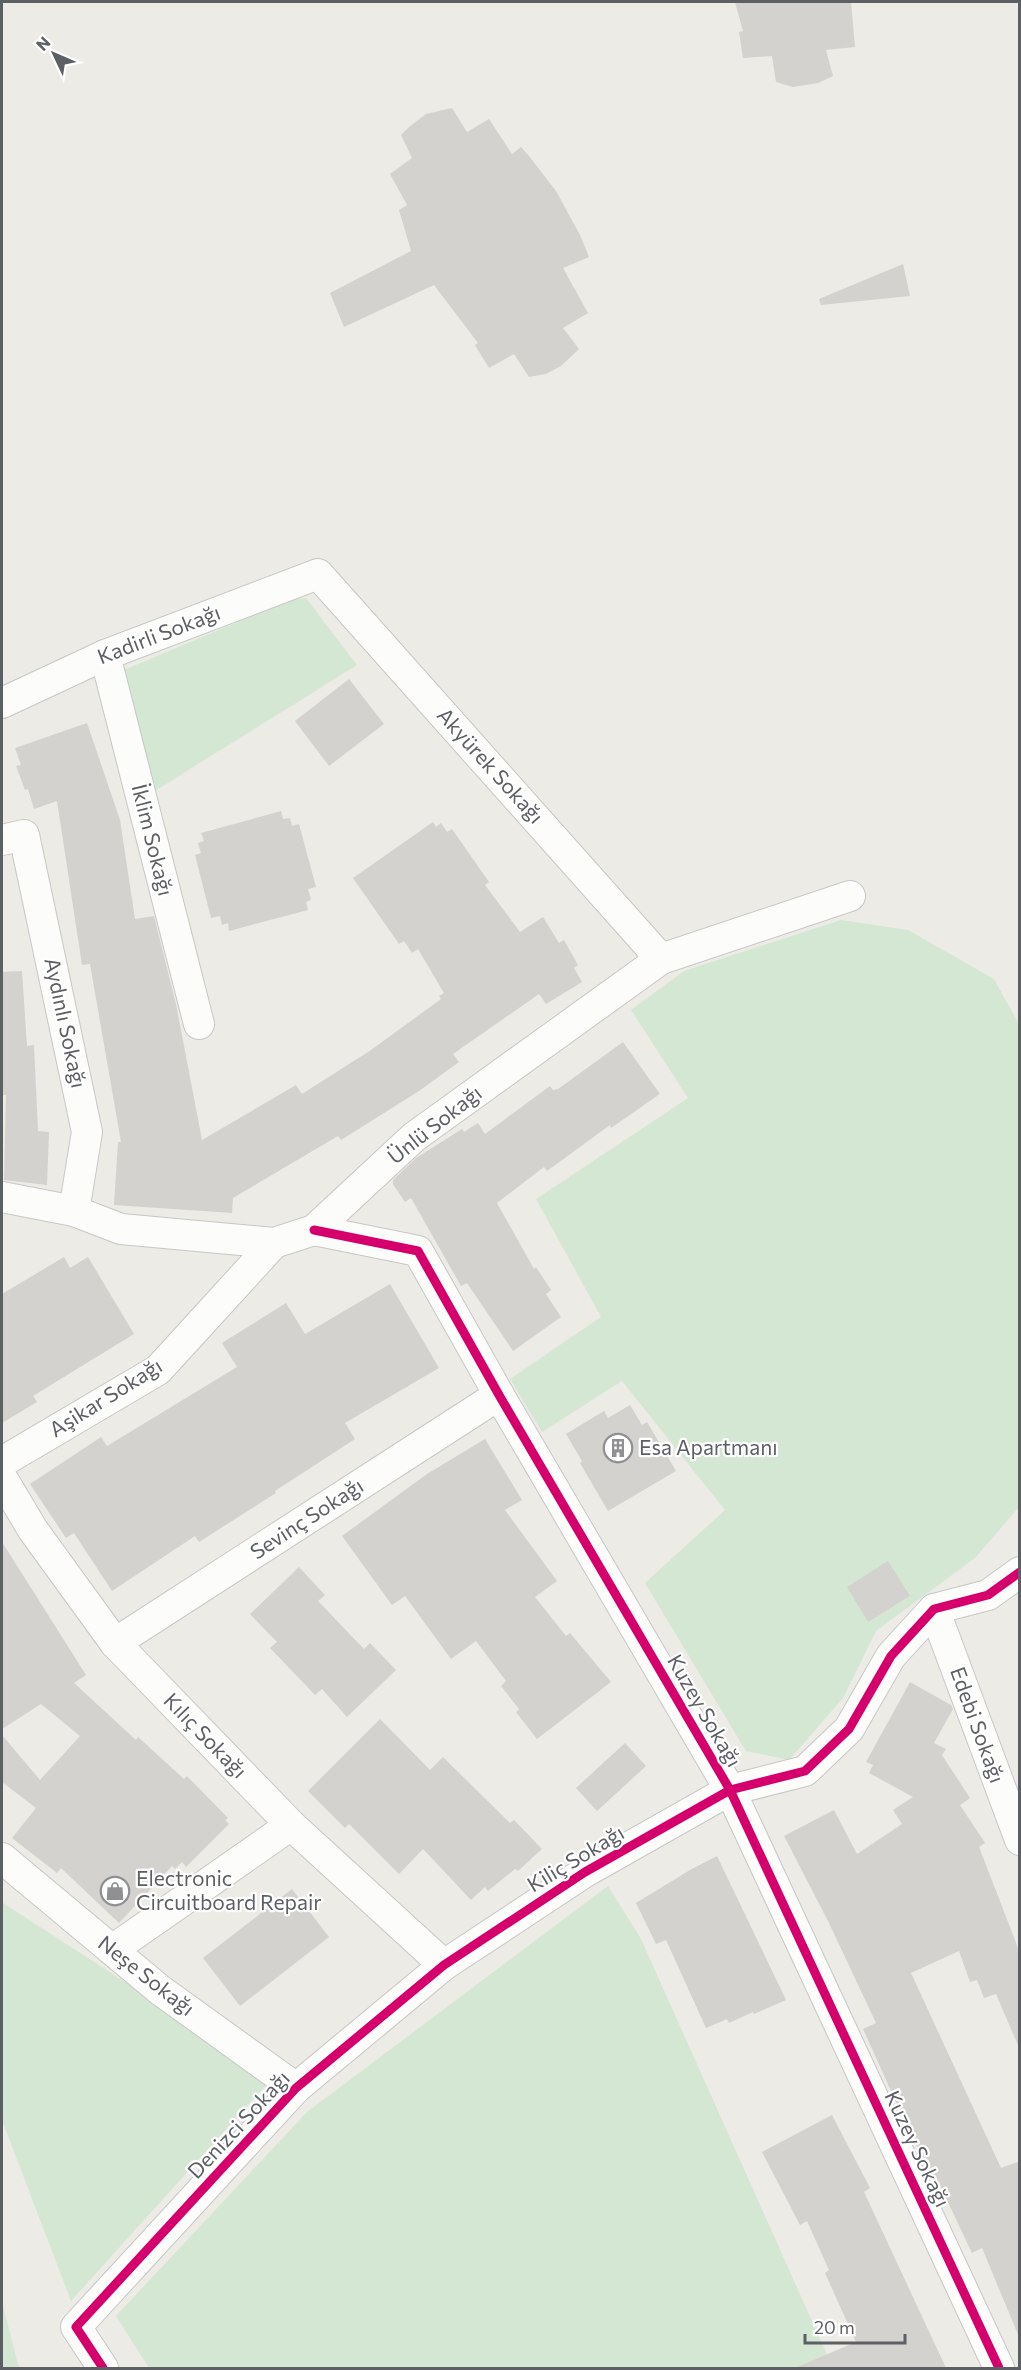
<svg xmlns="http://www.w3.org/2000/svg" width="1021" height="2370" viewBox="0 0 1021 2370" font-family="Commissioner,sans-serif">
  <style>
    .green { fill: #d4e7d3 }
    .building { fill: #d3d2cf }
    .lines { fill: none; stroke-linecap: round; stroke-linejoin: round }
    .street-casing { stroke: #c7c7c7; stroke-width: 32 }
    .street { stroke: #fcfcfb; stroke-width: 30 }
    .cycleway-casing { stroke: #fff; stroke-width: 13 }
    .cycleway { stroke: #d6006c; stroke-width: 9 }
    .labels { text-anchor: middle; stroke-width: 4.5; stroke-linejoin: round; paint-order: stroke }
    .street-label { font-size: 21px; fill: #5c5f64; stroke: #fff }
    .poi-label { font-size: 21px; fill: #5c5f64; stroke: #fff; text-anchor: start }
  </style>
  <rect width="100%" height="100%" fill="#ecebe6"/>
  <g class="green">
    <path d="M306 598 357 665 150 794 112 675 290 600Z"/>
    <path d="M841 920 908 930 994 979 1020 1026 1019 1507 975 1558 876 1631 843 1698 789 1760 746 1751 645 1583 725 1510 622 1381 542 1432 510 1379 601 1317 536 1199 688 1098 631 1010 684 971Z"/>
    <path d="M608 1886 641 1939 833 2368H149L116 2316 307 2112Z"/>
    <path d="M3 1903 142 1993 266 2085 71 2301 2 2120V1905Z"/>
    <path d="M2 2302 19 2368H2Z"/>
  </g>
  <g class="building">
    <path d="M735 2H851L855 47 826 50 833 76 818 83 793 87 776 82 772 56 743 58 739 32 743 31Z"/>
    <path d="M452 108 467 132 489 119 512 154 521 147 529 156 556 191 580 235 589 257 563 268 588 313 563 328 579 349 561 366 546 374 529 377 514 354 489 368 475 345 478 343 434 285 344 327 330 293 411 251 399 210 407 205 390 174 412 158 401 135 409 127 426 114Z"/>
    <path d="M903 264 910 296 821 305 819 299Z"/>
    <path d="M349 679 384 724 329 766 295 721Z"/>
    <path d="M87 723 120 820 135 919 154 916 176 1004 202 1140 296 1085 302 1094 371 1050 441 999 439 996 444 993 418 949 412 953 404 941 399 944 353 878 433 822 436 827 441 823 447 832 452 829 489 882 485 885 520 932 543 917 559 943 564 940 578 965 574 968 582 982 546 1004 539 994 453 1054 459 1062 419 1091 341 1140 338 1136 233 1198 232 1213 114 1205 118 1142H121L90 964 82 965 57 801 34 809 28 789 25 790 16 766 21 765 15 748Z"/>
    <path d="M281 811 283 819 290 818 292 826 299 824 316 887 308 889 311 900 306 902 308 910 229 931 228 923 222 925 220 916 211 918 195 855 201 853 198 843 204 841 201 833Z"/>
    <path d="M22 971 27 1046 34 1045 38 1131 49 1132 47 1185 4 1180 6 1095H2V972Z"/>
    <path d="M623 1042 660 1094 611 1128 610 1125 547 1171 544 1167 497 1203 534 1269 536 1267 551 1290 546 1294 561 1317 513 1351 467 1283 461 1286 411 1198 405 1202 393 1184V1180L416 1158 462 1129 464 1132 478 1123 485 1134 550 1086 553 1090 558 1089Z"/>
    <path d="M64 1257 70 1268 88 1257 134 1334 33 1396 37 1402 2 1423V1294Z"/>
    <path d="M390 1284 439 1368 345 1423 355 1439 275 1491 276 1493 199 1542 195 1536 112 1591 74 1533 66 1538 30 1484 101 1437 107 1446 237 1367 222 1343 286 1303 305 1334Z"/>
    <path d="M630 1405 642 1425 647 1422 676 1471 608 1511 580 1463 582 1461 566 1434 604 1411 608 1418Z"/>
    <path d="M485 1439 522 1500 505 1510 557 1581 535 1597 566 1636 570 1633 611 1682 537 1739 516 1712 519 1709 501 1686 506 1681 476 1641 451 1659 405 1596 392 1605 342 1536 427 1474Z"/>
    <path d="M2 1542 86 1675 74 1683 136 1740 138 1737 184 1779 187 1776 228 1818 225 1820 229 1824 186 1867 182 1862 175 1869 172 1866 119 1923 61 1868 57 1873 12 1838 36 1808 2 1782V1735L40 1780 80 1736 41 1704 2 1729Z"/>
    <path d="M888 1561 910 1596 868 1622 847 1587Z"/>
    <path d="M299 1567 325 1595 318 1601 364 1649 370 1643 396 1670 347 1717 322 1689 315 1695 270 1648 277 1642 250 1614Z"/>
    <path d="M910 1682 951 1705 953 1709 934 1743 946 1749 942 1755 970 1798 960 1805 985 1843 979 1847 1020 1953V2050L996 1994 984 1998 977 1980 970 1982 959 1951 911 1973 1001 2168 1020 2161 1019 2337 982 2248 972 2253 935 2175 931 2176 901 2113 863 2029 876 2023 829 1923 784 1836 834 1810 857 1854 902 1824 893 1810 913 1797 869 1773 873 1765 866 1762Z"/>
    <path d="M380 1719 430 1770 443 1757 510 1823 514 1820 542 1849 518 1871 515 1869 488 1891 485 1887 471 1900 423 1849 399 1874 349 1824 345 1828 308 1791Z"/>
    <path d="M625 1743 646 1766 597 1811 576 1788Z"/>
    <path d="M717 1856 786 2000 754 2014 753 2012 729 2023 727 2019 706 2028 666 1940 656 1944 636 1903 690 1870Z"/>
    <path d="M292 1889 329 1937 240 2006 203 1958Z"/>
    <path d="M832 2115 870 2188 864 2192 946 2368H795L856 2342 825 2273 829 2270 807 2221 800 2225 762 2152Z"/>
  </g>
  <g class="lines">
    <g class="street-casing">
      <g id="street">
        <path d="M105 655 199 1024"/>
        <path d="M2 703 105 655 318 574 661 959"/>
        <path d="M2 840 24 835 87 1132 74 1211"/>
        <path d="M2 1197 74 1211 121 1229 274 1243 314 1230 414 1137 661 959 850 896"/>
        <path d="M314 1230 418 1251 499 1395 730 1790 999 2368"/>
        <path d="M2 1462 158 1370 274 1243"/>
        <path d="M2 1478 33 1530 115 1643 291 1825 444 1965"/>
        <path d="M934 1609 1020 1840"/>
        <path d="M115 1643 499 1395"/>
        <path d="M2 1858 160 1990 296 2088"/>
        <path d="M112 1950 291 1825"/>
        <path d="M103 2368 76 2327 296 2088 444 1965 585 1872 730 1790 805 1771 849 1729 891 1656 934 1609 988 1595 1020 1572"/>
      </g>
    </g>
    <use href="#street" class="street"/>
    <g class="cycleway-casing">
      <g id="cycleway">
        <path d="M314 1230 418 1251 499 1395 730 1790 999 2368"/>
        <path d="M103 2368 76 2327 296 2088 444 1965 585 1872 730 1790 805 1771 849 1729 891 1656 934 1609 988 1595 1020 1572"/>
      </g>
    </g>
    <use href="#cycleway" class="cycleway"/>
  </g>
  <defs>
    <g id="building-ring" transform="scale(1.5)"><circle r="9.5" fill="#fff" stroke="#8e9092" stroke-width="1.5"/><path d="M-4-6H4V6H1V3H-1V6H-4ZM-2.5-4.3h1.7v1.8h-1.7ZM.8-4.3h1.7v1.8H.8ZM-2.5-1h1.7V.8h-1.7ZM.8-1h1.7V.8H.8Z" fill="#8e9092"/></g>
    <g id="shop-ring" transform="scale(1.5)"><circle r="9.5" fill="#fff" stroke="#8e9092" stroke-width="1.5"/><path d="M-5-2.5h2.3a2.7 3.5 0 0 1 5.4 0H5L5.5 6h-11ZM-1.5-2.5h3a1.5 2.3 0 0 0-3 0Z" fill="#8e9092"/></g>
  </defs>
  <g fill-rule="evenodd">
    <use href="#building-ring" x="618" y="1448"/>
    <use href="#shop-ring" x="115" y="1891"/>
  </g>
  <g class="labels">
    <g class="street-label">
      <text transform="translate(159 635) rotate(-21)" y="7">Kadirli Sokağı</text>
      <text transform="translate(490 766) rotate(48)" y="7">Akyürek Sokağı</text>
      <text transform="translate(152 840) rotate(76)" y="7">İklim Sokağı</text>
      <text transform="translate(65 1023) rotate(78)" y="7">Aydınlı Sokağı</text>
      <text transform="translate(435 1125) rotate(-38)" y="7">Ünlü Sokağı</text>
      <text transform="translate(106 1398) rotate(-32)" y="7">Aşikar Sokağı</text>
      <text transform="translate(307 1519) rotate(-33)" y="7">Sevinç Sokağı</text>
      <text transform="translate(704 1711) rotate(60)" y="7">Kuzey Sokağı</text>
      <text transform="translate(977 1725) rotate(70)" y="7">Edebi Sokağı</text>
      <text transform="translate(205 1736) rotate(46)" y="7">Kılıç Sokağı</text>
      <text transform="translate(576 1859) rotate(-31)" y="7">Kiliç Sokağı</text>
      <text transform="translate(146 1976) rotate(38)" y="7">Neşe Sokağı</text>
      <text transform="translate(239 2125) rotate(-47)" y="7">Denizci Sokağı</text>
      <text transform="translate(917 2149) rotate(65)" y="7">Kuzey Sokağı</text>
    </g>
    <g class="poi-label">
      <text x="639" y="1455">Esa Apartmanı</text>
      <text x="136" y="1886">Electronic<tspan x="136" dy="24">Circuitboard Repair</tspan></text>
    </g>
  </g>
  <rect width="1021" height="2370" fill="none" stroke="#5c5f64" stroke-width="6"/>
  <g transform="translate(54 54) rotate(314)" stroke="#ffffff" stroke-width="4.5" paint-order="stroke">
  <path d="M0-4.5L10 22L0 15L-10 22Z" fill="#5c5f64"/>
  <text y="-9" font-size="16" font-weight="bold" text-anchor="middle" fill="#5c5f64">N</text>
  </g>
  <path d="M805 2334v9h100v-9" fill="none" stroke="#5c5f64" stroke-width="3"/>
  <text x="814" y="2334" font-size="18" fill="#5c5f64" stroke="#ffffff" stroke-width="4.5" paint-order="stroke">20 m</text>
</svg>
